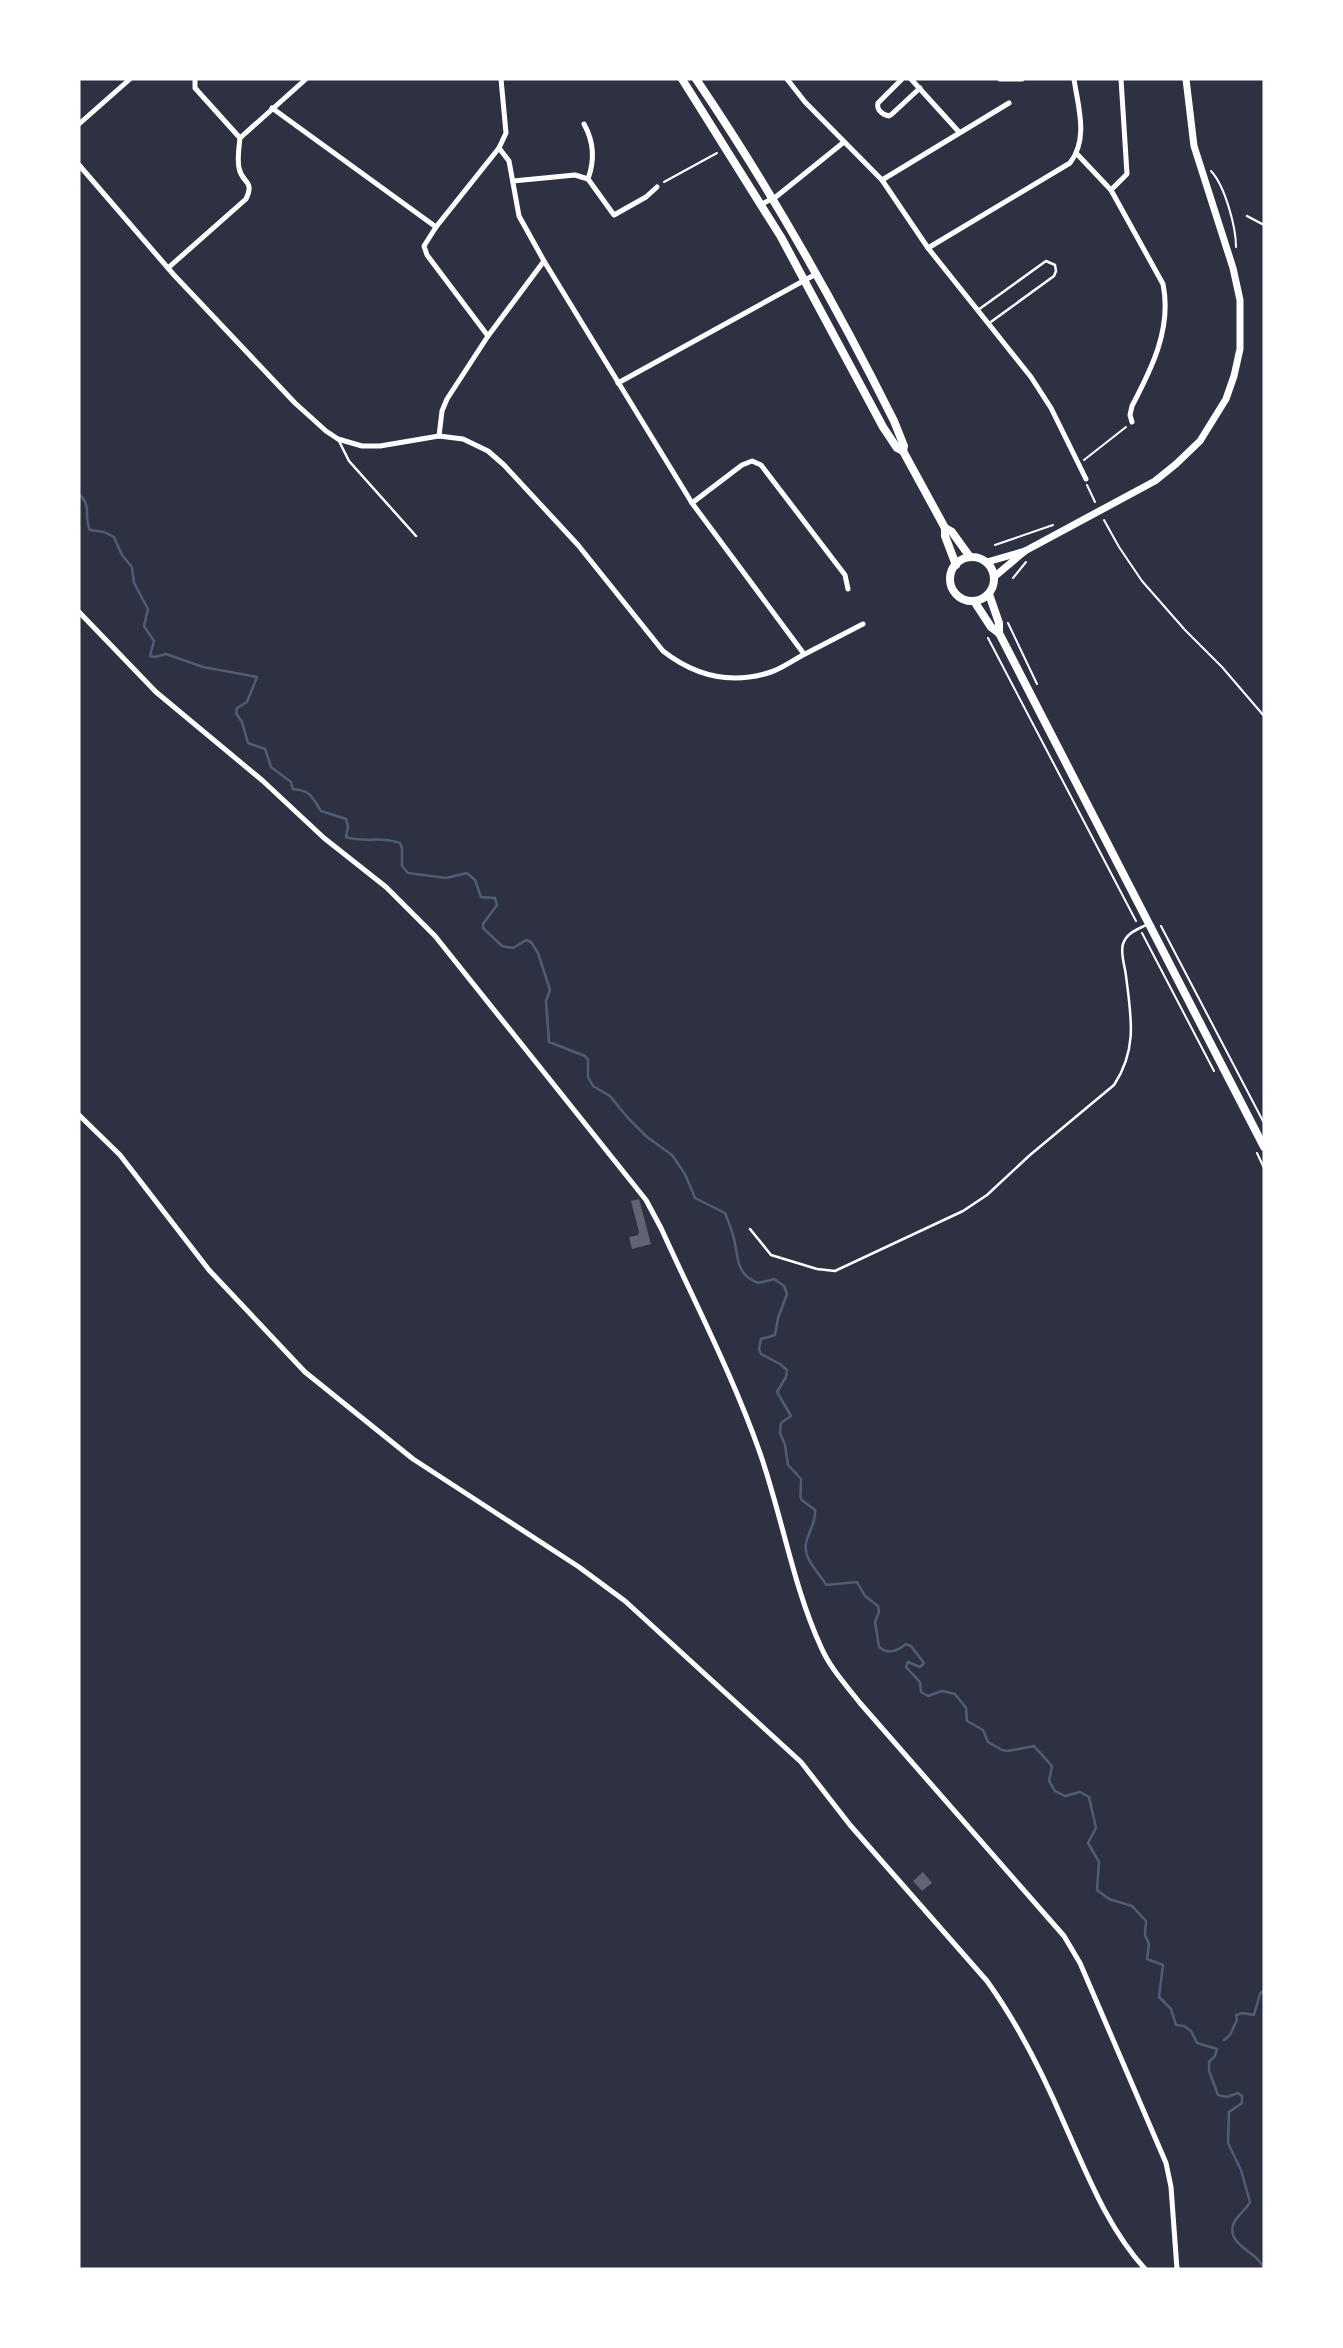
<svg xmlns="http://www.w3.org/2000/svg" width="1343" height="2348" viewBox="0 0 1343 2348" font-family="'Source Sans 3',sans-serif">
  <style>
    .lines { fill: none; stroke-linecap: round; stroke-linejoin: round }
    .stream { stroke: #4f5d75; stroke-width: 2.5 }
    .building { fill: #626471 }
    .path { stroke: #fff; stroke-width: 2 }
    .service { stroke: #fff; stroke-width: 2.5 }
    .minor { stroke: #fff; stroke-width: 5 }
    .secondary { stroke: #fff; stroke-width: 7 }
    .primary { stroke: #fff; stroke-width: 8 }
  </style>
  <rect width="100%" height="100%" fill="#2d3142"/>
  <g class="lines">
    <g class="stream">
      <path d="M79 494C93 507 83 516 90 530L104 532 114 537 122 555 132 567 134 583 148 609 144 626 154 641 150 656 155 657 166 654 203 667 257 677 247 702 237 708 236 713 242 722 248 743 265 749 271 767 291 782 293 789C312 791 311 796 321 811L346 819 348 826 346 837C365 843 379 836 400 843L402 848V866L408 873 446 878 467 873 475 880 481 897 495 898 497 905 483 924V928L502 946 513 948 526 940 531 942 538 953 550 990 546 1001 549 1042 585 1056 588 1060V1077L593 1086 610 1096 628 1118 647 1137 672 1155 685 1174 695 1198 725 1213C728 1220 731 1228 733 1235 739 1255 734 1275 759 1283L774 1279 784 1286 787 1294 778 1318 775 1335 761 1339 759 1349 761 1354 780 1364 787 1370 786 1377 777 1392 791 1416 781 1423 780 1433 785 1445 788 1465 801 1479C801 1504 796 1495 815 1510 817 1527 801 1538 807 1555 811 1567 821 1575 826 1585L857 1582 865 1596 878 1606 879 1612 875 1622 879 1647C888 1655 897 1651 906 1644L911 1646 924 1663 920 1667 908 1662 906 1667 920 1682 921 1692 928 1696 942 1691 955 1694 966 1708 967 1721 983 1730 988 1742 1002 1750 1008 1751 1034 1746 1052 1766 1049 1781 1055 1791 1065 1796 1080 1792 1089 1797 1096 1828 1088 1843 1099 1862 1097 1890 1109 1899 1132 1906 1146 1921 1145 1935 1149 1944 1147 1959 1163 1965 1159 1997 1171 2009 1176 2025 1184 2026 1191 2031 1197 2043 1217 2049 1215 2056 1209 2062V2071L1218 2095 1227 2097 1238 2093 1242 2096V2103L1229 2112 1228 2143 1241 2170 1250 2202C1246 2210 1236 2216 1233 2225 1227 2246 1259 2252 1264 2269"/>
      <path d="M1224 2040 1230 2035 1237 2020 1236 2015 1243 2013 1254 2015 1260 1994 1264 1990"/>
    </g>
  </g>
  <g class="building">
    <path d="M639 1199 651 1244 632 1249 629 1237 638 1235 639 1232 631 1201Z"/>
    <path d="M923 1872 932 1883 922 1891 913 1881Z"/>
  </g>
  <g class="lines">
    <g class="path">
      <path d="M1211 171C1225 186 1236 227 1236 247"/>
      <path d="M664 182 717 153"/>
      <path d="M1084 460 1126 427"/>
      <path d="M1087 485 1095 502"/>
      <path d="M1104 520 1119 547 1142 581 1185 630 1222 667 1264 716"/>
      <path d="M995 545 1053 525"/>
      <path d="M1013 578 1026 562"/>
      <path d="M1008 623 1037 684"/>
      <path d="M988 638 1136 921"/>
      <path d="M1161 926 1264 1123"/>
      <path d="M1142 933 1214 1071"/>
      <path d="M1257 1153 1264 1168"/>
    </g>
    <g class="service">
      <path d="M1247 216 1264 225"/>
      <path d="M978 310 1046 261 1055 265 1056 271 1054 276 988 324"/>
      <path d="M338 439 349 461 416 536"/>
      <path d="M750 1229 771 1255 817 1269 835 1271 963 1211 987 1195 1030 1155 1114 1085C1138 1049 1131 1016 1126 976 1125 966 1120 953 1123 944 1127 932 1139 929 1148 924"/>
    </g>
    <g class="minor">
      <path d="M195 79V88L240 138"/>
      <path d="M501 79 506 133 499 148 509 161 519 216 544 261 692 503 804 654"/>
      <path d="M787 79 805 102 882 180 928 248 1031 377 1051 408 1086 479"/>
      <path d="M902 79 878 103C876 110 883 115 889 116L892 114 920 88"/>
      <path d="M911 79 959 132"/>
      <path d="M1000 79H1022"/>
      <path d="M272 108 436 227"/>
      <path d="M79 124 130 79"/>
      <path d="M584 124C594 142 595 160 588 179L614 215 646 197 657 187"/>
      <path d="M1077 154 1111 190 1163 284C1172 328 1152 368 1132 406L1130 415 1132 422"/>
      <path d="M79 165 174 275 295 403 326 431 338 439 362 446H380L439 436 463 439 488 451 504 465 578 545 663 651C695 676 731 685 771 672 783 668 793 660 805 654 824 644 844 634 863 624"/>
      <path d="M882 180 1009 103"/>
      <path d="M513 181 575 175 588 179"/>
      <path d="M1111 190 1127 174 1121 79"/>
      <path d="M762 204 777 196 844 142"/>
      <path d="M928 248 1070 163C1089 138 1078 107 1074 79"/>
      <path d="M168 268 246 199C255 180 242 184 239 168 237 158 239 148 240 138L306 79"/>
      <path d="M488 336 427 255 424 246 436 227 499 148"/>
      <path d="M618 383 816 274"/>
      <path d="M439 436 442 411 447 399 488 336 544 261"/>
      <path d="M692 503 742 465 752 461 761 465 845 575 848 589"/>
      <path d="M79 612 156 692 263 781 324 838 386 887 435 936 646 1200 661 1228C695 1303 733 1376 760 1453 782 1516 793 1586 821 1647 830 1668 846 1685 860 1703L1064 1936 1080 1963 1166 2163 1171 2187 1177 2269"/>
      <path d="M79 1115 120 1155 209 1270 305 1372 413 1459 579 1567 625 1601 801 1762 850 1825 987 1981C1018 2024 1043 2074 1064 2123 1087 2174 1107 2227 1145 2269"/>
    </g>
    <g class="secondary">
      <path d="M987 562 1025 551 1155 481 1176 464 1200 441 1226 399 1234 376 1240 349V300L1233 268 1194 146 1186 79"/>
      <path d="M994 577 1025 551"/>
    </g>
    <g class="primary">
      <path d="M682 79 781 237 883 427 897 448 903 451 945 528V536L956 565"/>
      <path d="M696 79C770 188 835 303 894 421L904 446 903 451"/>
      <path d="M945 528 952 532 970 557"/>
      <circle cx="972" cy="579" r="22"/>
      <path d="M989 594 999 623V633"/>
      <path d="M974 601 991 627 999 633 1264 1147"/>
    </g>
  </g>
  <rect width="1343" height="2348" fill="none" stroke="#ffffff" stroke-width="161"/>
</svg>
